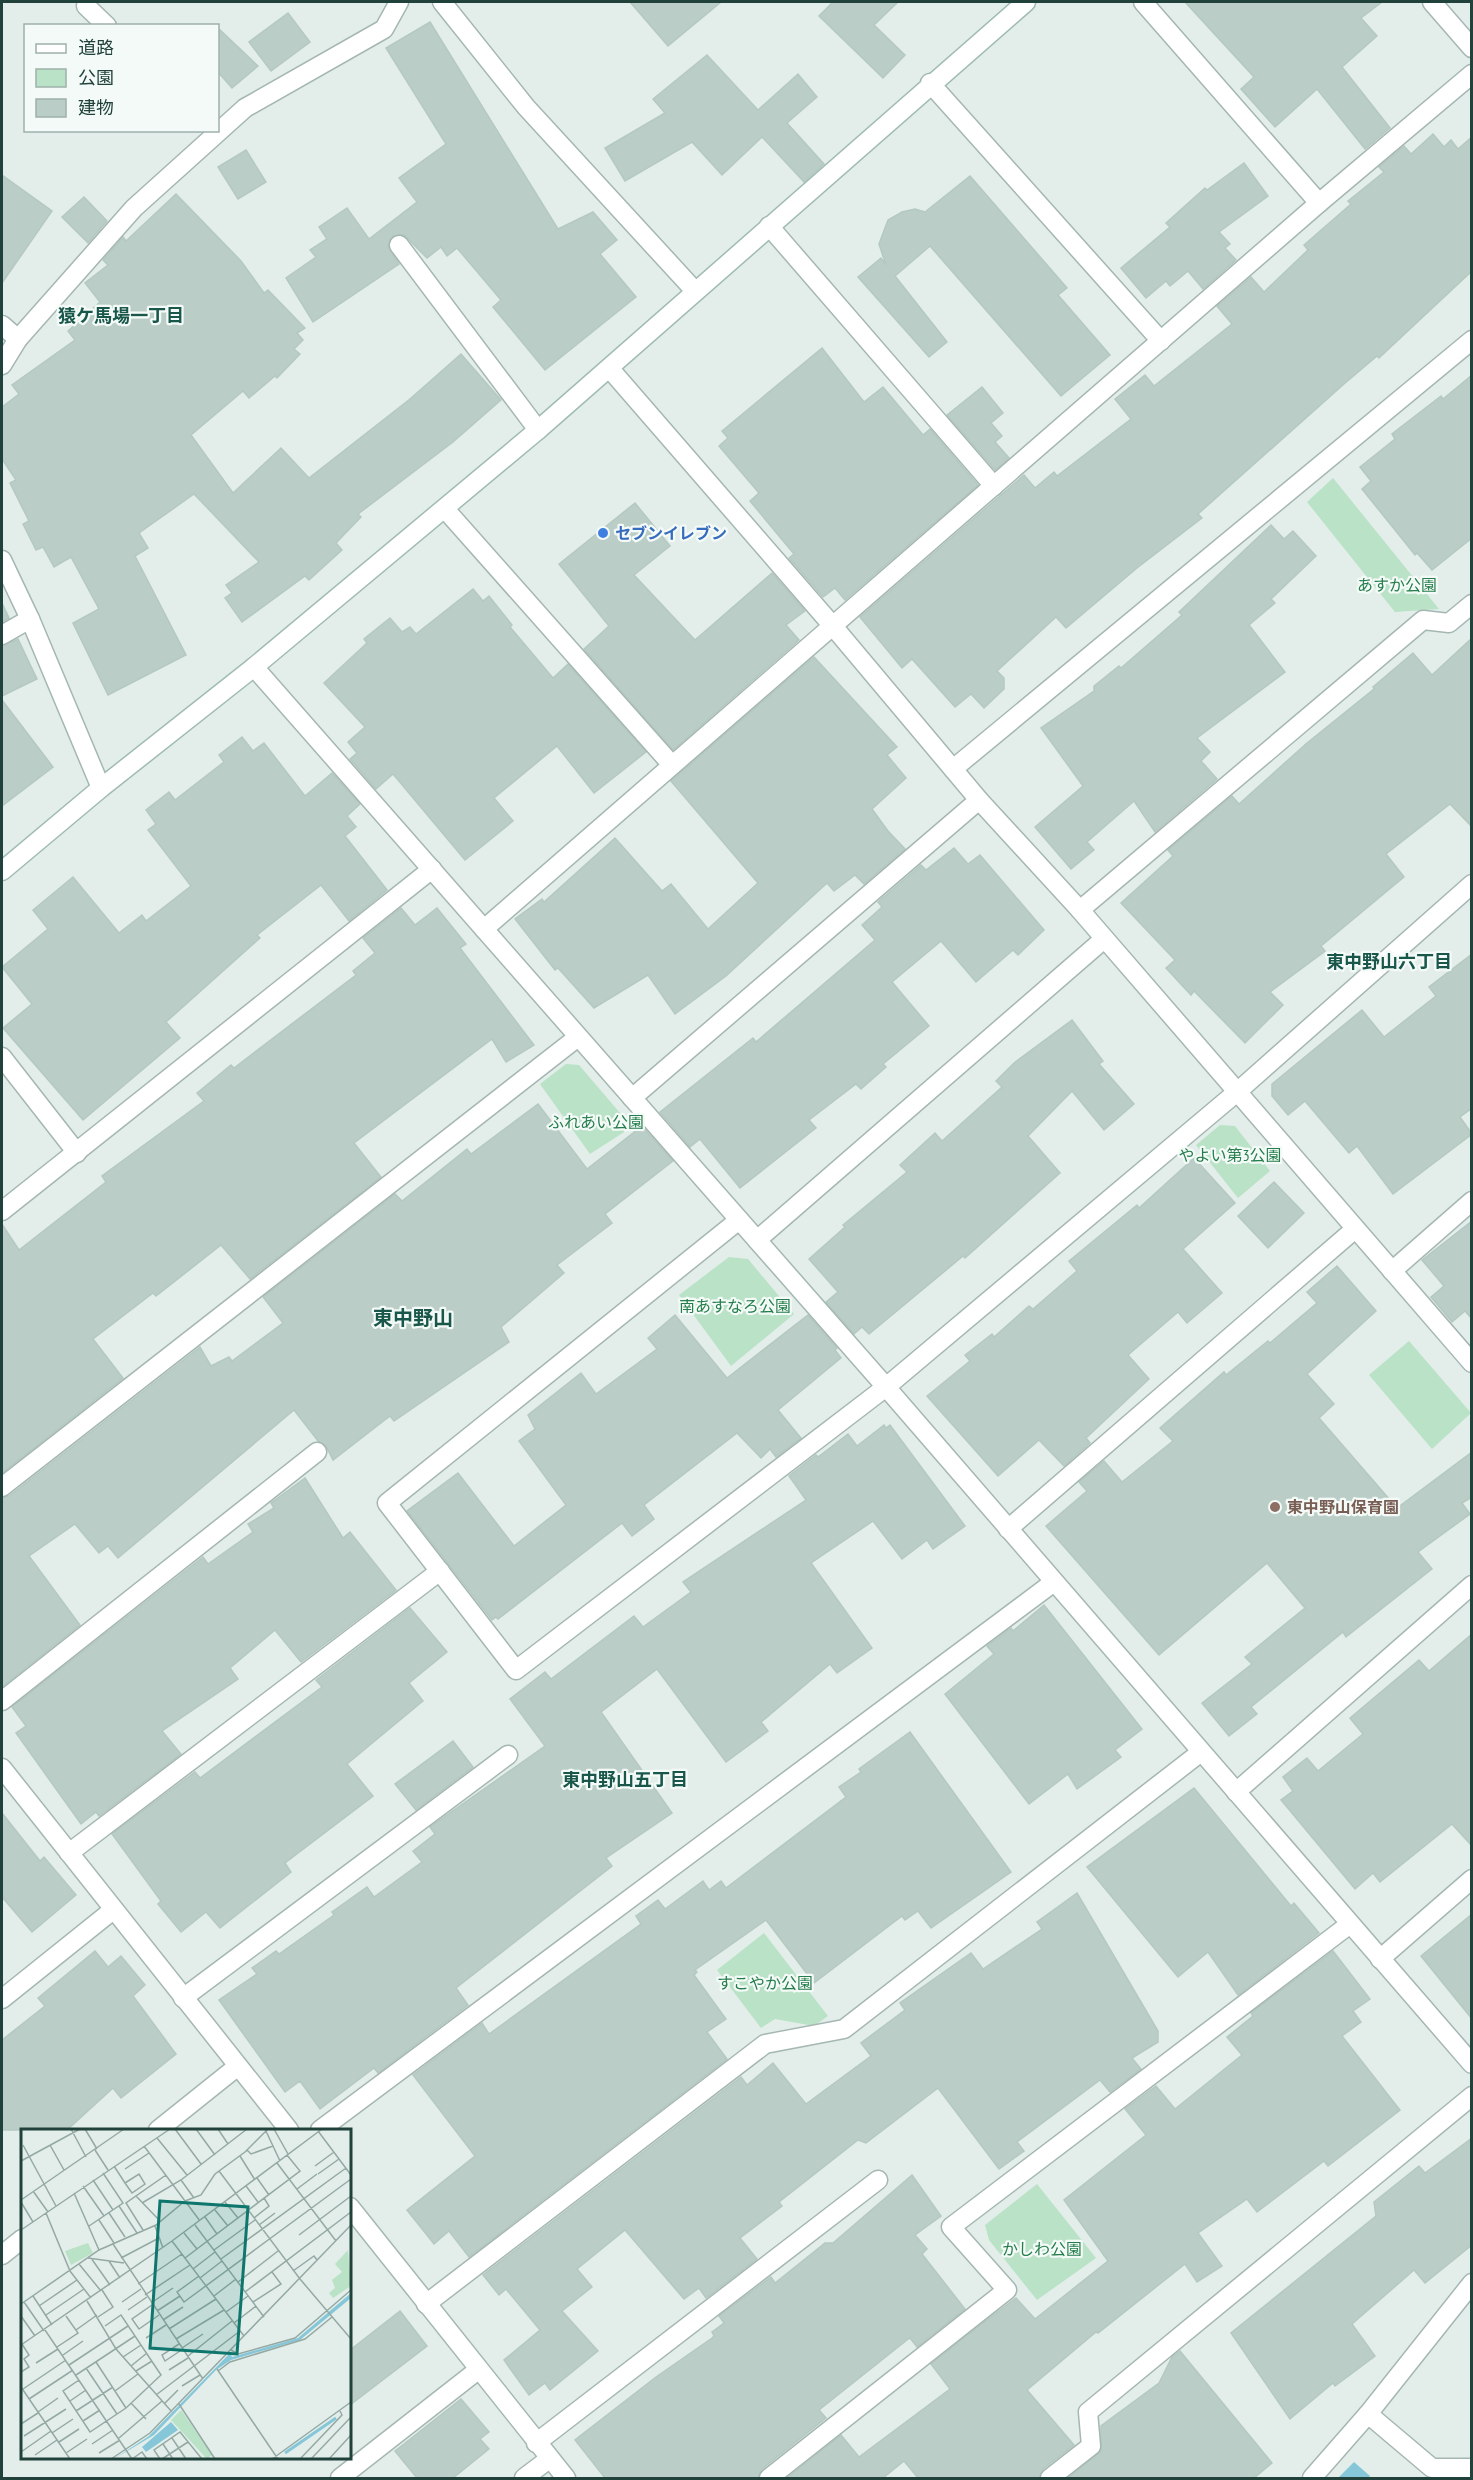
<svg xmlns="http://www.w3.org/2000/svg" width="1473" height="2480" viewBox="0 0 1473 2480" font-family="'PT Sans Narrow','Noto Sans JP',sans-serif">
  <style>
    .green { fill: #b9e2c6 }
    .water { fill: #85c7d9 }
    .building { fill: #bacdc6; stroke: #b4c9c1; stroke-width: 1.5 }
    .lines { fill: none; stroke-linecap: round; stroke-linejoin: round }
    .street-casing { stroke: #a5b7b2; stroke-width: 21 }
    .secondary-casing { stroke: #a0bbb3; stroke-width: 21 }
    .street { stroke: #fff; stroke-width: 18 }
    .secondary { stroke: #fff; stroke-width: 18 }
    .shop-dot { fill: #3f7fe0; stroke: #f4faf7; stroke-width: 2 }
    .education-dot { fill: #8d6e63; stroke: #f4faf7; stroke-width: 2 }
    .labels { text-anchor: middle; stroke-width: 4.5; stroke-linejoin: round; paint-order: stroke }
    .shop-label { font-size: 16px; font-weight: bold; fill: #366cbe; stroke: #f4faf7; text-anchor: start }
    .park-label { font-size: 16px; fill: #257e4c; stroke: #f4faf7 }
    .education-label { font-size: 16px; font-weight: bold; fill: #785e54; stroke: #f4faf7; text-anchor: start }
    .neighbourhood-label { font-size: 18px; font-weight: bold; fill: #19574b; stroke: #f4faf7 }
    .quarter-label { font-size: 20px; font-weight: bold; fill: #19574b; stroke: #f4faf7 }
    .inset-river { fill: none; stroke: #85c7d9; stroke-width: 3 }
    .inset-road { fill: none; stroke: #95a9a4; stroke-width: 1.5 }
    .view { fill: #0f766e; fill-opacity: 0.15; stroke: #0f766e; stroke-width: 3 }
    .inset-edge { fill: none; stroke: #20423b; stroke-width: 3 }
  </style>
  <rect width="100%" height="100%" fill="#e3eeea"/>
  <g class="green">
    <path d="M1333 478 1439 609 1395 612 1307 502Z"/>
    <path d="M566 1064 579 1065 632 1127 590 1154 540 1084Z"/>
    <path d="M1220 1125 1235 1126 1270 1171 1238 1198 1196 1145Z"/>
    <path d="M729 1257 748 1259 794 1314 731 1366 679 1295Z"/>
    <path d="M1409 1341 1471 1413 1432 1449 1369 1375Z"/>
    <path d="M764 1933 828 2016 814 2026 775 2019 761 2028 717 1970Z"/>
    <path d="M1037 2184 1096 2258 1037 2300 989 2240 985 2225Z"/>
  </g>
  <path class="water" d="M1354 2462 1370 2476 1369 2478H1338Z"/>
  <g class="building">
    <path d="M630 2H721L668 46Z"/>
    <path d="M833 2H898L874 25 905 55 883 78 819 16Z"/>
    <path d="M1185 2H1382L1361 18 1377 36 1342 67 1390 128 1365 149 1317 89 1275 127 1241 89 1254 77Z"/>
    <path d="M288 13 310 42 271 71 249 42Z"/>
    <path d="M430 22 558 229 593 212 617 240 600 254 636 297 545 370 493 307 501 300 457 248 447 256 441 247 427 258 404 235 393 236 388 247 399 264 313 322 286 278 316 257 310 250 327 239 319 227 347 208 369 239 417 202 399 178 446 144 386 48Z"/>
    <path d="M218 28 258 66 232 88 218 72Z"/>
    <path d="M707 55 758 110 798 74 817 97 787 123 824 164 804 182 762 137 722 175 692 142 625 181 605 148 665 113 653 99Z"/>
    <path d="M1433 134 1444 147 1451 140 1458 149 1472 137V271L1379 358 1377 356 1344 384 1198 514 1202 518 1137 568 1066 628 1056 617 997 671 1004 678V689L984 708 971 694 955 707 912 659 902 668 860 617 1024 475 1035 488 1054 472 1057 476 1131 419 1115 399 1145 375 1154 386 1232 324 1217 306 1251 277 1264 292 1308 250 1304 245 1351 204 1348 201 1384 172 1379 167 1404 146 1411 154Z"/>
    <path d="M246 150 266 182 238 199 218 167Z"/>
    <path d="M1244 163 1268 196 1219 232 1230 244 1225 248 1236 260 1203 289 1188 271 1170 286 1166 281 1146 298 1121 268 1170 227 1166 223 1205 188 1207 190Z"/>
    <path d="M2 175 52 211 2 283Z"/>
    <path d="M970 176 1067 288 1058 295 1110 355 1061 396 930 246 895 276 947 342 929 357 858 277 881 258 886 265 879 244 888 220 902 212 915 209 925 212Z"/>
    <path d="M176 194 241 261 264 293 268 290 305 328 297 333 303 340 294 349 300 354 277 378 275 376 249 398 243 391 191 435 233 493 281 448 309 478 410 399 461 354 501 400 453 442 358 514 361 517 336 543 342 550 309 580 305 576 242 622 225 598 232 593 226 585 259 562 194 494 139 533 148 548 135 556 186 655 108 695 73 623 99 609 71 557 54 567 43 547 36 550 23 524 29 521 10 483 16 480 2 459V407L19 394 12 385 75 340 68 331 100 302 85 283 108 265 103 260 123 237 126 241Z"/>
    <path d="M84 197 107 221 88 243 62 217Z"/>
    <path d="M822 348 864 402 883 387 923 435 930 429 978 485 845 600 835 588 823 597 789 558 794 554 750 501 759 493 719 446 728 438 722 431Z"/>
    <path d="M1472 375V538L1432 570 1417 553 1415 555 1362 489 1371 481 1360 467 1395 439 1392 434 1441 396 1443 399Z"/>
    <path d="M982 387 1003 413 991 423 1002 436 995 442 1009 458 995 470 947 415Z"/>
    <path d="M635 503 670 546 634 575 695 640 772 573 805 611 786 625 799 640 673 750 584 649 609 626 559 564Z"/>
    <path d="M1271 525 1284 539 1293 531 1316 556 1271 599 1275 603 1249 625 1285 672 1197 738 1210 752 1201 761 1217 779 1155 832 1134 801 1087 842 1094 850 1071 869 1035 827 1083 786 1041 728 1094 691V686L1119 666 1121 668 1182 615 1179 612Z"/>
    <path d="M473 589 483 601 489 596 512 625 510 627 553 678 568 664 646 752 594 793 557 746 494 798 513 821 465 860 393 774 376 789 350 759 357 753 348 742 365 727 324 683 367 643 364 639 390 618 402 632 410 627 416 634Z"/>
    <path d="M2 603 9 618 2 622Z"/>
    <path d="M1472 638V827L1450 804 1386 854 1404 877 1321 946 1325 951 1270 992 1283 1005 1245 1043 1194 991 1191 995 1166 968 1175 960 1121 903 1173 856 1168 850 1232 796 1239 804 1307 743 1374 689 1373 687 1413 653 1432 675Z"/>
    <path d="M18 639 37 679 2 696V646Z"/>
    <path d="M814 657 897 747 887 755 906 778 872 809 888 831 905 849 864 884 855 875 834 891 827 883 726 976 675 1014 648 975 594 1008 558 968 555 970 515 919 542 899 544 902 615 838 662 891 671 884 708 929 758 883 671 781Z"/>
    <path d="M2 700 53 767 2 806Z"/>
    <path d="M242 737 253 751 264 743 305 796 332 773 360 804 347 816 356 827 345 836 387 890 349 921 321 885 257 935 260 938 166 1022 180 1038 83 1120 3 1028 32 1004 2 967 48 929 33 910 73 877 119 933 142 915 146 921 191 886 148 830 156 824 146 810 169 792 175 800 224 762 219 755Z"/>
    <path d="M954 848 968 864 980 855 1044 930 1018 955 1013 950 976 982 941 941 892 982 929 1026 883 1064 886 1067 861 1089 856 1084 809 1120 816 1128 740 1188 700 1139 690 1147 660 1112 753 1038 756 1042 875 940 862 925 882 907 878 902 921 865 926 870Z"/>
    <path d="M401 908 415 925 437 908 466 944 460 948 534 1045 506 1062 492 1039 354 1143 381 1177 250 1279 221 1245 156 1296 153 1293 93 1339 123 1378 2 1473V1224L19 1250 106 1182 102 1176 204 1101 197 1093 231 1065 234 1068 356 975 353 971 375 953 363 938Z"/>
    <path d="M1472 954V1108L1460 1117 1472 1134 1393 1194 1357 1146 1349 1153 1305 1101 1288 1115 1272 1096V1084L1362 1010 1384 1037 1436 996 1429 987Z"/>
    <path d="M1072 1020 1103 1061 1099 1064 1134 1104 1104 1130 1072 1091 1028 1136 1060 1173 965 1258 963 1256 869 1334 862 1327 854 1334 826 1302 838 1292 809 1259 845 1227 843 1225 907 1172 900 1165 935 1133 942 1141 1002 1087 996 1081 1014 1063Z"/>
    <path d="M538 1104 587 1169 642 1126 673 1161 605 1214 612 1223 557 1265 564 1273 501 1327 509 1342 394 1421 390 1416 333 1460 326 1446 318 1441 294 1410 118 1558 108 1546 99 1553 75 1524 29 1556 80 1625 2 1687V1498L9 1496 200 1347 211 1366 229 1357 232 1361 283 1323 263 1297 395 1194 402 1201 467 1149 471 1154Z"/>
    <path d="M1194 1158 1235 1203 1183 1249 1222 1293 1187 1323 1178 1312 1128 1355 1149 1379 1086 1438 1090 1443 1064 1466 1039 1440 998 1476 927 1396 970 1361 965 1355 992 1334 994 1337 1029 1306 1033 1309 1077 1271 1069 1261 1137 1205 1139 1208Z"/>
    <path d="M1274 1182 1304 1213 1268 1248 1238 1216Z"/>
    <path d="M1472 1221V1319L1465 1311 1452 1322 1431 1297 1444 1286 1422 1260Z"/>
    <path d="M1337 1266 1376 1311 1307 1374 1334 1404 1319 1418 1397 1508 1472 1452V1497L1462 1503 1470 1514 1418 1552 1432 1569 1346 1637 1343 1632 1251 1707 1257 1714 1229 1736 1202 1703 1252 1664 1245 1657 1305 1608 1267 1563 1159 1655 1046 1526 1087 1491 1079 1482 1104 1461 1122 1482 1173 1441 1160 1428 1224 1372 1226 1375 1268 1341 1270 1343 1317 1303 1307 1292Z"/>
    <path d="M675 1315 727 1378 808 1315 837 1348 835 1350 841 1358 778 1410 801 1438 776 1457 770 1449 761 1458 737 1433 644 1505 654 1519 632 1536 622 1523 498 1619 496 1617 492 1620 407 1511 458 1473 514 1546 566 1505 519 1441 535 1429 528 1415 581 1373 596 1394 657 1349 648 1338Z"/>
    <path d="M884 1425 886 1428 890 1425 965 1526 933 1549 927 1540 902 1559 873 1521 811 1563 872 1648 837 1673 830 1664 761 1722 768 1731 726 1762 657 1669 601 1712 672 1813 606 1858 612 1866 456 1988 468 2005 378 2073 374 2068 320 2109 300 2081 285 2092 219 2000 257 1974 252 1968 276 1951 279 1954 334 1915 332 1912 367 1887 374 1897 422 1862 413 1851 435 1834 430 1827 545 1746 510 1699 545 1672 551 1679 634 1616 643 1627 691 1592 683 1582 806 1500 789 1476 816 1455 818 1457 848 1434 857 1446Z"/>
    <path d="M305 1478 343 1538 350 1532 396 1590 301 1662 275 1630 230 1668 238 1679 162 1731 181 1754 99 1816 96 1812 81 1824 16 1733 26 1726 12 1707 203 1557 208 1564 253 1532 248 1524 274 1508 271 1503Z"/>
    <path d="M1044 1605 1142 1729 1115 1750 1121 1757 1077 1789 1068 1774 1029 1804 945 1694 994 1654 987 1646 1011 1628 1013 1631Z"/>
    <path d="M410 1608 447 1652 409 1683 423 1701 347 1764 373 1796 285 1863 291 1872 220 1928 206 1912 181 1932 158 1904 161 1901 112 1834 195 1772 200 1778 322 1687 316 1680Z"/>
    <path d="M1472 1634V1846L1452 1824 1380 1882 1373 1873 1355 1889 1281 1800 1293 1791 1283 1777 1307 1758 1318 1771 1363 1734 1350 1718 1419 1660 1429 1671Z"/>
    <path d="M910 1732 1011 1872 931 1928 918 1911 905 1920 902 1916 814 1983 766 1920 695 1970 697 1972 694 1975 726 2019 707 2032 727 2059 469 2257 449 2231 434 2244 407 2210 475 2156 413 2075 482 2023 489 2034 641 1924 636 1916 658 1900 665 1909 703 1881 709 1890 721 1881 726 1888 846 1797 839 1787 861 1772 859 1769Z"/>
    <path d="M453 1741 473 1767 416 1810 395 1784Z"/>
    <path d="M1194 1788 1291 1906 1294 1903 1319 1933 1238 1995 1208 1952 1178 1977 1087 1867Z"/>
    <path d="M2 1813 40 1861 44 1857 76 1895 32 1932 2 1897Z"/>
    <path d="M1077 1893 1158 2031V2042L1132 2058 1141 2069 1110 2092 1100 2080 1017 2142 1024 2151 999 2169 938 2088 866 2143 858 2140 779 2202 782 2206 740 2238 757 2259 706 2298 699 2288 684 2299 625 2230 577 2269 592 2287 562 2311 598 2351 550 2390 545 2383 529 2395 504 2360 540 2330 506 2289 499 2295 483 2275 741 2077 747 2085 773 2063 806 2104 871 2056 861 2043 905 2010 900 2003 971 1953 983 1969 1042 1929 1037 1922Z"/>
    <path d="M1472 1914V2019L1421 1956Z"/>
    <path d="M95 1951 108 1967 121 1956 145 1985 133 1996 176 2054 121 2098 113 2088 67 2130H2V2040L45 2006 38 1998Z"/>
    <path d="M1333 1951 1370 1999 1353 2011 1361 2022 1342 2036 1400 2110 1328 2166 1324 2161 1257 2212 1247 2199 1198 2233 1222 2266 1197 2282 1185 2264 1098 2333 1096 2332 1027 2390 1074 2445 1043 2469 1039 2478H918L904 2461 883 2478H787L841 2435 859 2457 950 2389 931 2364 979 2326 1016 2298 1035 2319 1108 2261 1064 2200 1146 2135 1125 2109 1156 2086 1175 2109 1242 2055 1227 2037 1253 2016 1251 2013Z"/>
    <path d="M1472 2138V2245L1425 2283 1414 2270 1352 2324 1375 2356 1335 2386 1333 2383 1290 2419 1231 2333 1376 2216 1374 2202 1419 2166 1425 2173Z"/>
    <path d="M912 2175 941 2216 915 2235 927 2249 922 2254 965 2309 917 2347 910 2338 907 2340 819 2410 826 2418 762 2469 758 2478H605L575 2440 656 2377 712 2338 714 2336 712 2332 724 2323 719 2316 771 2277 775 2283 825 2243H833Z"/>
    <path d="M400 2311 427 2346 350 2405V2350Z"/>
    <path d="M1180 2351 1272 2463 1254 2478H1068L1101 2451V2426L1159 2383 1172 2357Z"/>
    <path d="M461 2399 489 2432 480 2439 489 2449 453 2478H417L395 2451Z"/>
  </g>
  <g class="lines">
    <g class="street-casing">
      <g id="street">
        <path d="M442 2 526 107 695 291"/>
        <path d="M1143 2 1319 203"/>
        <path d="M1432 2 1472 48"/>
        <path d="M86 6 107 26"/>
        <path d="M930 83 1161 341"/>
        <path d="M769 226 994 486"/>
        <path d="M399 245 538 430"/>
        <path d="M2 325 18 339"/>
        <path d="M2 365 18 339 134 208 245 108 384 29 399 2"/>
        <path d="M610 369 832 625 979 800 1080 910 1472 1363"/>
        <path d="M445 509 672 765"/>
        <path d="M2 560 30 619 101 788"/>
        <path d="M2 635 30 619"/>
        <path d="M254 667 886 1387 1472 2064"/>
        <path d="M953 769 1472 340"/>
        <path d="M1080 910 1423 620 1449 623 1472 604"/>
        <path d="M484 929 1319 203 1472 74"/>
        <path d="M2 1057 77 1153"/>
        <path d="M632 1098 979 800"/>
        <path d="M2 1211 432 869"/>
        <path d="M739 1220 387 1503 516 1670 886 1387 1237 1092 1472 884"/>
        <path d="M757 1240 1104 939"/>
        <path d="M1392 1271 1472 1201"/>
        <path d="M2 1487 578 1037"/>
        <path d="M1008 1529 1355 1229"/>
        <path d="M2 1701 317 1452"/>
        <path d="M2 1768 289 2130"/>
        <path d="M1236 1792 1472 1585"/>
        <path d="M69 1853 440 1571"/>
        <path d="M1380 1959 1472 1879"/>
        <path d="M183 1998 508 1755"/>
        <path d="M2 1999 113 1910"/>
        <path d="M158 2130 238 2066"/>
        <path d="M320 2130 1054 1582"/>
        <path d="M350 2207 566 2478"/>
        <path d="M2 2255 22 2239"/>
        <path d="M426 2304 765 2044 844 2029 1201 1752"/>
        <path d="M1368 2414 1432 2468H1472"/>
        <path d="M536 2443 878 2180"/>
        <path d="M340 2478 478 2370"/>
        <path d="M524 2478 549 2459"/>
        <path d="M769 2478 1007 2290 951 2227 1350 1924"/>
        <path d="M1050 2478 1091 2446 1088 2412 1472 2096"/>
        <path d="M1312 2478 1368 2414 1472 2283"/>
      </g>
    </g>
    <g class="secondary-casing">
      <path id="secondary" d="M2 871 101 788 254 667 538 430 1026 2"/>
    </g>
    <use href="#street" class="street"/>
    <use href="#secondary" class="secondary"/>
  </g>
  <circle class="shop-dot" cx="603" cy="533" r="6"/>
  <circle class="education-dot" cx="1275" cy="1507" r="6"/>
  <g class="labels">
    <g class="shop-label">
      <text x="615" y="539">セブンイレブン</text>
    </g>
    <g class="park-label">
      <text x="1397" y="591">あすか公園</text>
      <text x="596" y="1128">ふれあい公園</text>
      <text x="1230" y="1161">やよい第3公園</text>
      <text x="735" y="1312">南あすなろ公園</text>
      <text x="765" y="1989">すこやか公園</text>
      <text x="1042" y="2255">かしわ公園</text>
    </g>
    <g class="education-label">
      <text x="1287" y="1513">東中野山保育園</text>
    </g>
    <g class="neighbourhood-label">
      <text x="121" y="322">猿ケ馬場一丁目</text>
      <text x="1389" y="968">東中野山六丁目</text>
      <text x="625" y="1786">東中野山五丁目</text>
    </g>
    <g class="quarter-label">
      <text x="413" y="1325">東中野山</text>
    </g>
  </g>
  <g transform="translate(21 2129)">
    <rect width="330" height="330" fill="#e3eeea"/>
    <path d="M67 114 72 124 50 136 44 122ZM327 121 330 157 312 169 308 164 314 159 311 151 321 143 314 135ZM160 281 191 326 186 330 150 291Z" fill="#b9e2c6"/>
    <path d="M330 164V169L279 211 210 231 195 241 133 306 93 330 128 307 209 224 211 228 277 209ZM150 293 157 301 125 323 121 318Z" fill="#85c7d9"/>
    <path class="inset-river" d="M264 324 315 289"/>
    <path class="inset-road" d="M50 0 65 28M64 0 76 20M154 0 180 35M175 0 194 26M197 0 207 15M244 0 259 32M253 0 267 25M297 2 330 46M136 9 166 46M2 16 35 77M29 16 43 41M123 17 179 92M74 21 87 41M226 21 230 25 252 17M219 27 234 51M0 32 59 0M256 34 315 112M93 37 104 54 111 64 124 55 118 45 104 54M294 37 313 23M104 40 128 24M198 42 279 150 330 210M297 45 318 30M236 49 248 66M72 51 92 81M160 51 173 69M62 57 83 87M225 57 237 73M276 60 296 45M12 62 27 83M53 64 78 121M115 67 139 92M0 71 103 0M0 73 12 93M204 73 217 89M121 74 160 51 226 0M98 77 116 104M194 81 207 97M25 84 49 142 70 169M88 84 104 108M184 88 196 105M233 89 248 77 243 69M78 91 93 114M174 96 243 188M238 96 254 84M68 97 102 74 82 44M134 97 142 119M0 101 149 0M122 101 105 74 145 46M163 104 176 120M278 106 330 67M151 112 223 207M92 115 182 250M193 121 234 91M67 129 103 134M70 129 89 156M100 129 138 109M164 129 279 42 266 26M200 130 325 39M88 132 99 149M58 135 80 162M172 140 194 123M272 142 293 127 296 131M178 147 156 163 163 173 330 50M179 149 201 132M217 153 257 122M117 155 161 125M224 163 330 83M124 166 169 136M12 167 31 196M193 167 215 150M66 172 95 220 151 283M3 173 23 202M101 173 120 160M232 173 260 155 251 143M130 174 152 159M0 175 78 121 135 96 164 72 180 66 194 45 224 23 247 0M131 176 111 190 118 200 138 186M18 177 56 151M107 181 126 168M136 182 159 167M205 183 227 167M25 186 63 160M0 187 14 207M77 188 92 178 81 161M142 191 162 178M213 194 235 177M148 200 195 170M24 201 111 330M55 201 76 186M125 209 145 196M155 210 203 181M158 215 141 226 144 232 162 220M0 216 151 112 301 0M36 218 57 204 45 187M161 219 182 205M210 221 217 225 274 209 330 161M42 226 62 212M167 227 211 192M102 228 120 216M75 233 105 279M15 234 37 220M48 236 107 197M110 237 126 224M65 239 96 285M196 240 257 330M148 241 167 229M115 242 131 232M197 242 209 233 284 210 311 188M0 243 8 238 3 230 8 226 1 215M55 246 114 207M58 251 42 262 69 303 105 279 140 246 100 186 84 197M161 257 179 246M0 258 49 330M2 260 45 231M94 262 117 245M135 266 219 202M8 270 52 241M49 272 65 261M110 274 125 290M143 275 157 261M158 275 194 330M55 282 92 258M17 283 37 269M62 292 79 281M0 295 17 284M31 304 52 290M3 307 45 280M98 309 141 272M151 309 165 330M38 313 58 300M71 315 92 301M142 315 152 330M0 323 30 302M45 324 66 310M78 324 99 311M14 326 36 311M90 330 129 304 330 96M111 330 121 323 126 330M139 330 133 321 159 303 181 330M141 330 167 313M251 330 330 273M279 330 321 286 319 282M290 330 330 288M308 330 330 306"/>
    <path class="view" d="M139 72 227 78 216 225 129 219Z"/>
    <rect width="330" height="330" class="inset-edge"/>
  </g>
  <rect width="1473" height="2480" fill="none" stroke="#20423b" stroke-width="6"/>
  <rect x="24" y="24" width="195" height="108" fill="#f4faf7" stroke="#9fb0ac" stroke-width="1.5"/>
  <rect x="36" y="44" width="30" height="9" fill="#ffffff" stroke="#9fb0ac" stroke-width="1.5"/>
  <text x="78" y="54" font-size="18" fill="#20423b">道路</text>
  <rect x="36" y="69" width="30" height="18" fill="#b9e2c6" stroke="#9fb0ac" stroke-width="1.5"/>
  <text x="78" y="84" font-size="18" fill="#20423b">公園</text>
  <rect x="36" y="99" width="30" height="18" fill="#bacdc6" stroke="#9fb0ac" stroke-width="1.5"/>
  <text x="78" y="114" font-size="18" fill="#20423b">建物</text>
</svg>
